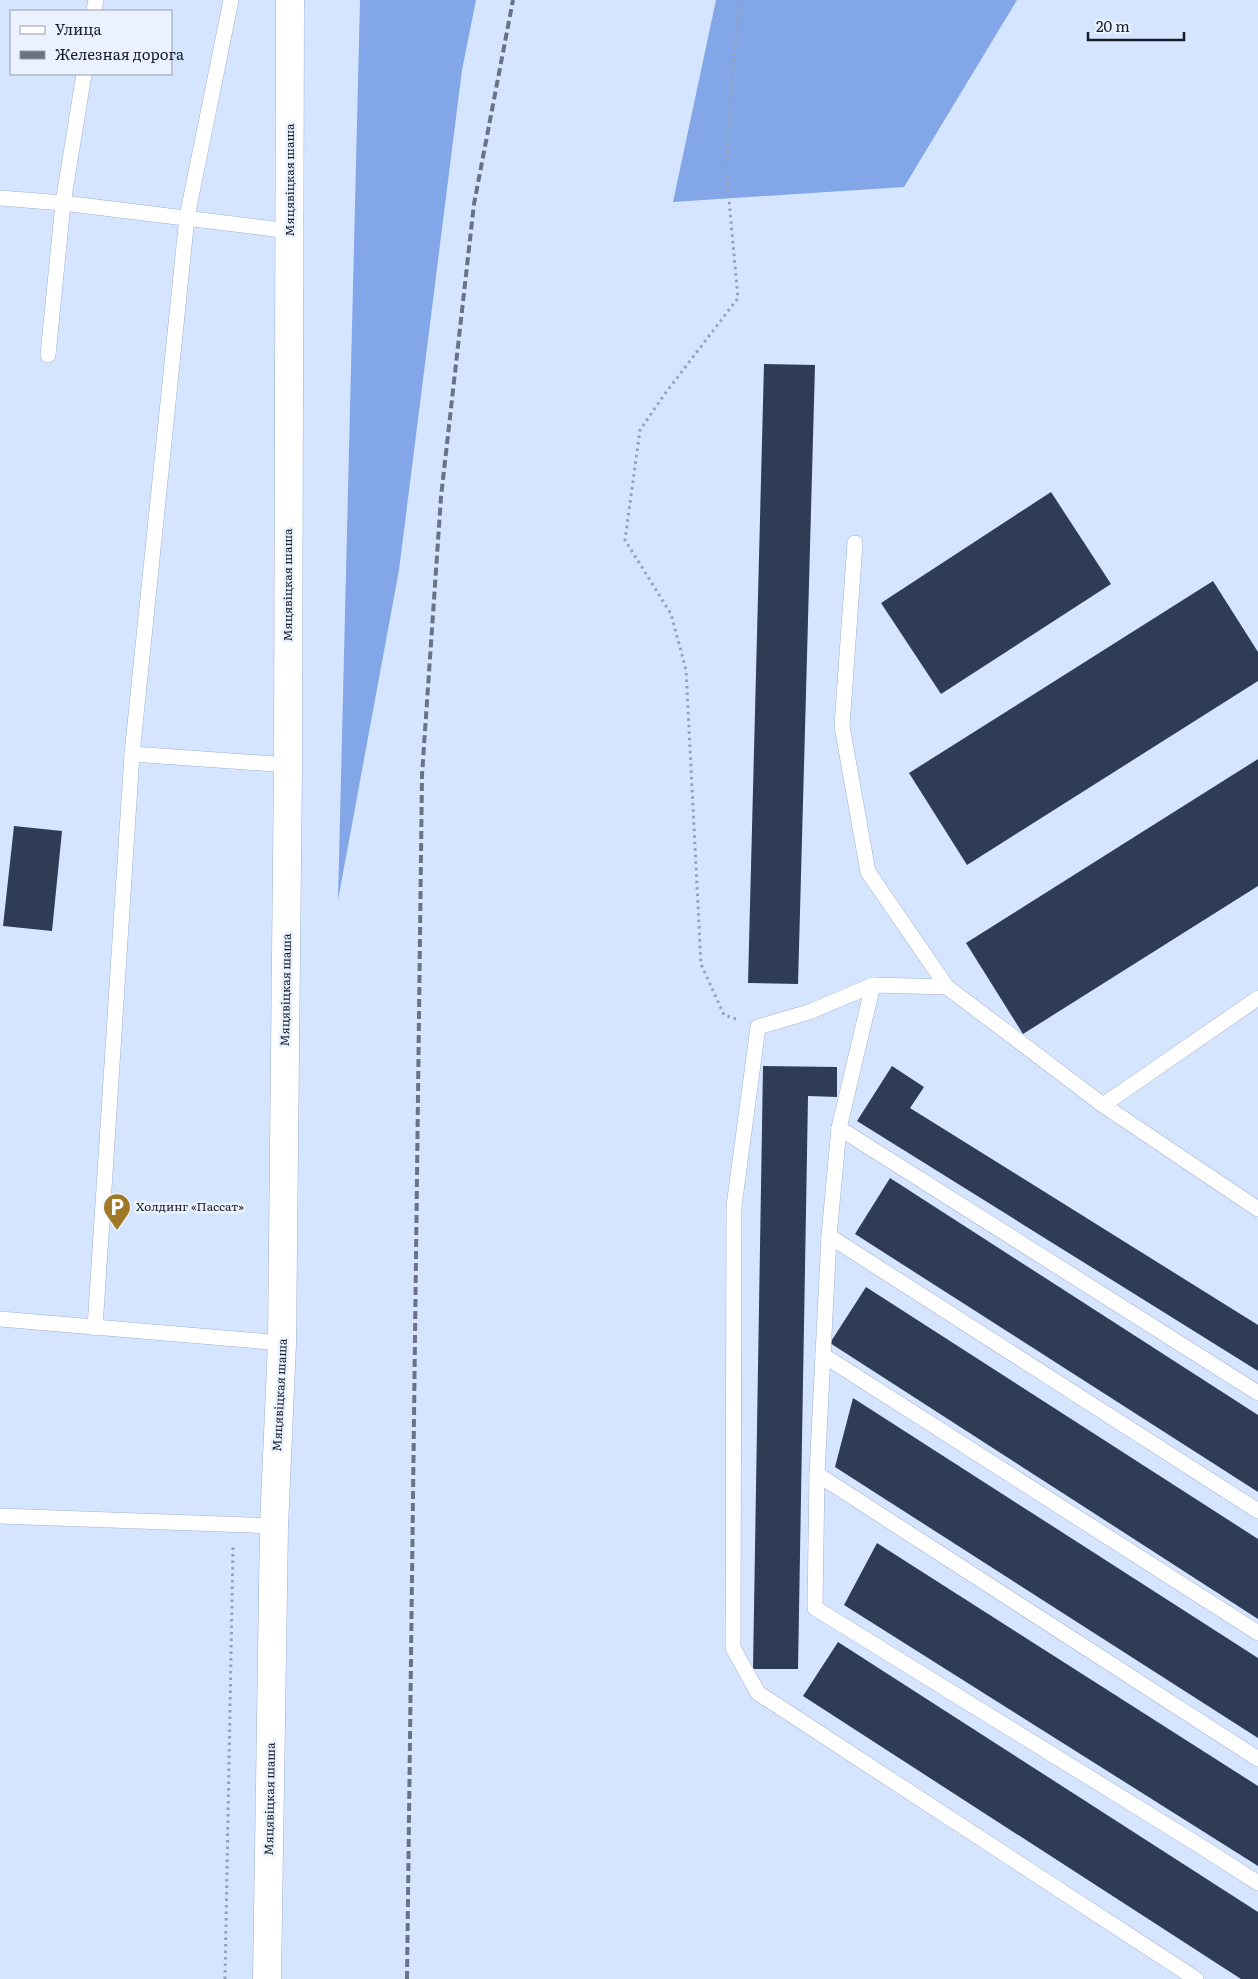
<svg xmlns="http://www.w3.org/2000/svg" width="1258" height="1979" viewBox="0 0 1258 1979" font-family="Literata,serif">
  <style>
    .forest { fill: #82a6e8 }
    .building { fill: #2e3c56 }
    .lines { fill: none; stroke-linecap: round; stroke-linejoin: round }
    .lane-casing { stroke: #a0b1d0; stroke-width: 16 }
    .secondary-casing { stroke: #a0b1d0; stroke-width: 29 }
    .path { stroke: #95a1b6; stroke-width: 3; stroke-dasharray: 2.5 4; stroke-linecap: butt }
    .lane { stroke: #fff; stroke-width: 15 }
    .secondary { stroke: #fff; stroke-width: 28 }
    .rail { stroke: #697384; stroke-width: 4; stroke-dasharray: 8 4; stroke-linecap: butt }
    .labels { text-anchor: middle; stroke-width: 5; stroke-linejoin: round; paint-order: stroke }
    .street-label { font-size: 12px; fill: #171d28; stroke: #eaf2ff }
    .poi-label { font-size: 12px; fill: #171d28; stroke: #eaf2ff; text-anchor: start }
  </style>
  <rect width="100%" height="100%" fill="#d6e5ff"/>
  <g class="forest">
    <path d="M360 0H476L462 70 399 570 338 900Z"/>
    <path d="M716 0H1017L904 187 673 202Z"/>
  </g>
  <g class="building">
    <path d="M764 364 815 365 798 984 748 983Z"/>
    <path d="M1051 492 1111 584 941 694 881 603Z"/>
    <path d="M1213 581 1258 652V681L967 865 909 773Z"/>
    <path d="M1258 759V886L1023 1034 966 943Z"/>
    <path d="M14 826 62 831 52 931 3 926Z"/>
    <path d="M763 1066 837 1067V1097L808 1096 798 1669H753Z"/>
    <path d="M892 1066 924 1087 910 1108 1258 1325V1371L857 1121Z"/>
    <path d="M890 1178 1258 1415V1492L855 1234Z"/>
    <path d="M866 1287 1258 1539V1619L830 1343Z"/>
    <path d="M853 1398 1258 1658V1738L835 1467Z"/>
    <path d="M877 1543 1258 1786V1866L844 1605Z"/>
    <path d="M838 1642 1258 1912V1979H1241L803 1696Z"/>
  </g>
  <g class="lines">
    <g class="lane-casing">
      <g id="lane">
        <path d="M94 11 96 0"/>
        <path d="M0 198 63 203 84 74"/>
        <path d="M48 355 63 203 290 231"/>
        <path d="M855 543 842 726 868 872 947 987"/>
        <path d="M132 754 288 765"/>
        <path d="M873 985 809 1012 758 1027 734 1206 733 1648 758 1693 1196 1979"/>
        <path d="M1103 1105 1258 998"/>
        <path d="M839 1128 1258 1393"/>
        <path d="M1258 1209 1103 1105 947 987 873 985 839 1128 829 1236 817 1474 815 1608 1194 1842 1258 1883"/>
        <path d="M829 1236 1258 1511"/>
        <path d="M0 1319 282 1343"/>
        <path d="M95 1328 132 754 187 217 231 0"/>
        <path d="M823 1355 1258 1633"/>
        <path d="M817 1474 1258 1759"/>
        <path d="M0 1516 274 1526"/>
      </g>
    </g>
    <g class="secondary-casing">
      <path id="secondary" d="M267 1979 274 1526 282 1343 288 765 290 0"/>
    </g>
    <g class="path">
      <path d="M736 1019 724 1015 701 964 686 670 671 614 625 540 640 430 664 395 738 298 726 167 734 54 741 0"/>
      <path d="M225 1979 233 1547"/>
    </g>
    <use href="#lane" class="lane"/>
    <use href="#secondary" class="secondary"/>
    <path class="rail" d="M407 1979 422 775 441 497 474 204 513 0"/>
  </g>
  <defs>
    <g id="parking-pin" transform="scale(1.4375)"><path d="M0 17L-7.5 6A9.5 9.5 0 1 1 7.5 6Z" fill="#a07927" stroke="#eaf2ff"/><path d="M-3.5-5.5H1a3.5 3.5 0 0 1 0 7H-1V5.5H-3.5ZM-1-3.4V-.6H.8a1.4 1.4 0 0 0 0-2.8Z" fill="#fff"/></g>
  </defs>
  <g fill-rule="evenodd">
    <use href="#parking-pin" x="117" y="1207"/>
  </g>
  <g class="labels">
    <g class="street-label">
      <text transform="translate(290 180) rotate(-90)" y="4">Мяцявіцкая шаша</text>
      <text transform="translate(288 585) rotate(-90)" y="4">Мяцявіцкая шаша</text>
      <text transform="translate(286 990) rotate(-89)" y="4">Мяцявіцкая шаша</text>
      <text transform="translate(280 1395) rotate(-87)" y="4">Мяцявіцкая шаша</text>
      <text transform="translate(270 1799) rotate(-89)" y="4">Мяцявіцкая шаша</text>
    </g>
    <g class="poi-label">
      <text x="136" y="1211">Холдинг «Пассат»</text>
    </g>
  </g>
  <rect x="10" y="10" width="162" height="65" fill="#eaf2ff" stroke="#969da9"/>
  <rect x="20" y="26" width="25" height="8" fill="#ffffff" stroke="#969da9"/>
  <text x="55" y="35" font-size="15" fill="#171d28">Улица</text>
  <rect x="20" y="51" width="25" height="8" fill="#697384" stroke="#969da9"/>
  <text x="55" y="60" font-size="15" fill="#171d28">Железная дорога</text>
  <path d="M1088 32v8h96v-8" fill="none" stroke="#171d28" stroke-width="2.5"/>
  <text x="1096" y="32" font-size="15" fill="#171d28" stroke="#eaf2ff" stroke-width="4" paint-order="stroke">20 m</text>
</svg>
